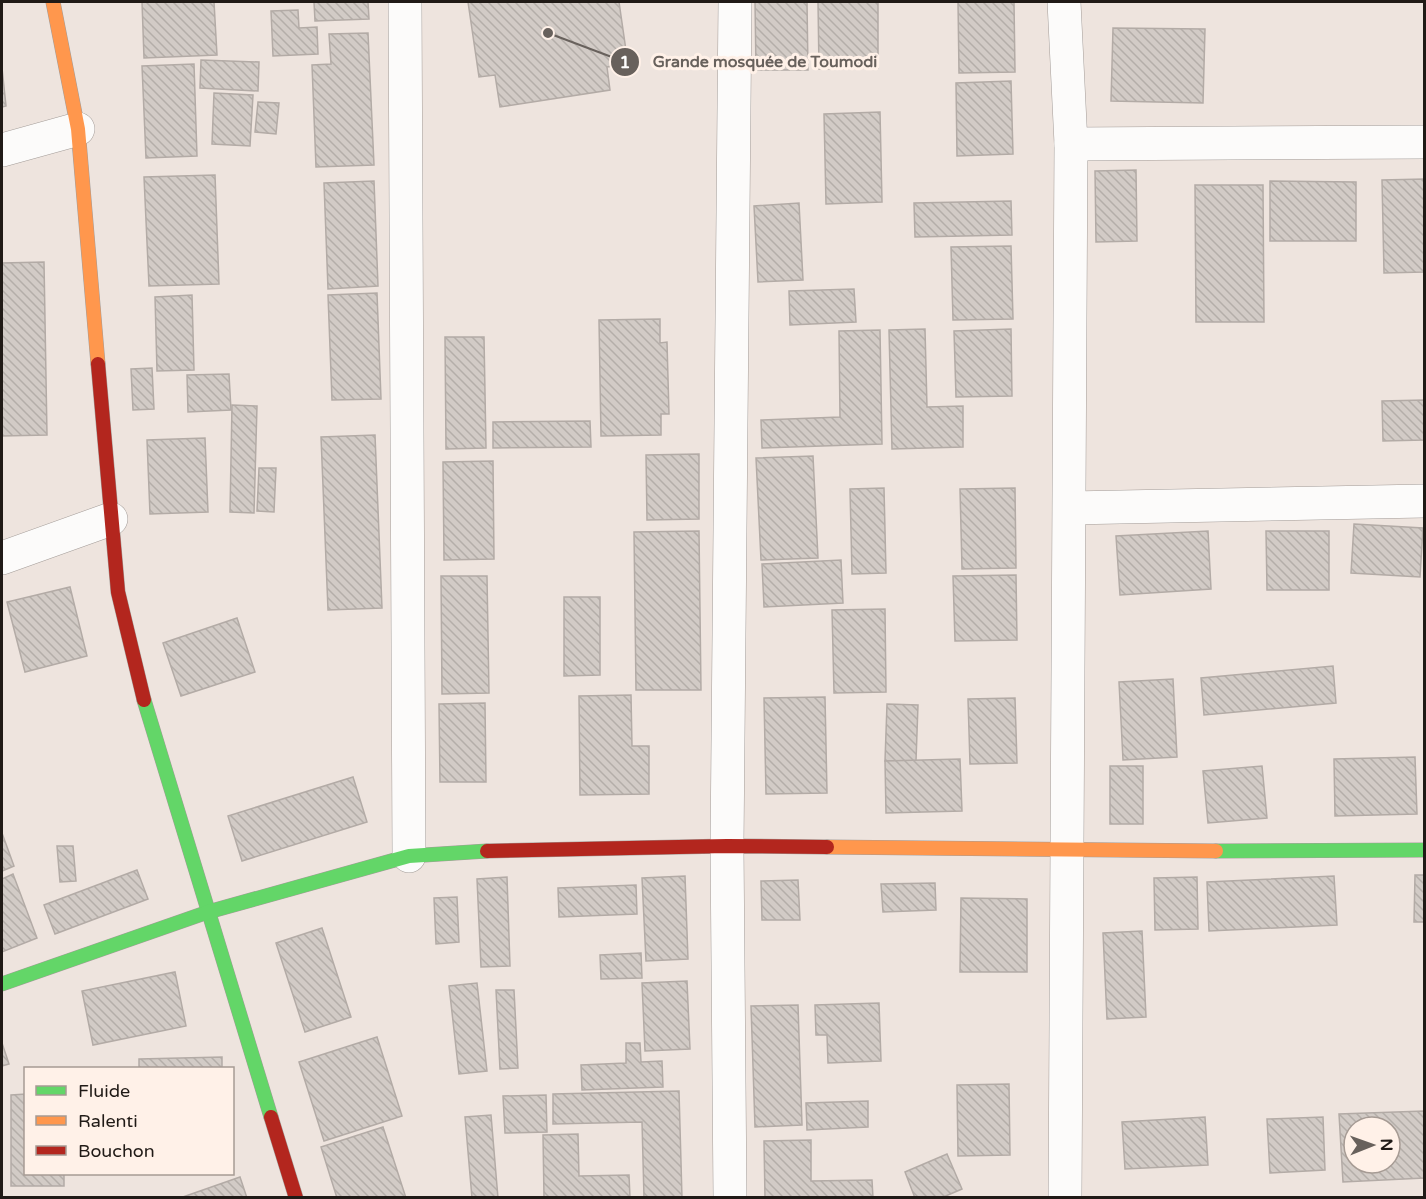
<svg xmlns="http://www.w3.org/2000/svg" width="1426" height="1199" viewBox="0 0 1426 1199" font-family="'Varela Round',sans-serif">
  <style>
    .building { fill: url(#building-back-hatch); stroke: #b3aba6; stroke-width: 1.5; fill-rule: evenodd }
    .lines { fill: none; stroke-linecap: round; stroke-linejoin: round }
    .street-casing { stroke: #a39c98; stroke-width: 34 }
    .fast-casing { stroke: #a39c98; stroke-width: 15 }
    .slow-casing { stroke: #a39c98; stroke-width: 15 }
    .jam-casing { stroke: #a39c98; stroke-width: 15 }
    .street { stroke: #fcfbfa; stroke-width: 33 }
    .fast { stroke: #63d668; stroke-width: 14 }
    .slow { stroke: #ff974d; stroke-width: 14 }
    .jam { stroke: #b3261e; stroke-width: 14 }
    .leader { fill: none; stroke: #68615c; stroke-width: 2 }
    .callout-dot { fill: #68615c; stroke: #fff1e8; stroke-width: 2 }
    .mark-label { font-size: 18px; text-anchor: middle; font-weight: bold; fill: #fff }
    .callout-label { font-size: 16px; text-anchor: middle; font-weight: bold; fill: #68615c; stroke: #fff1e8; stroke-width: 6; stroke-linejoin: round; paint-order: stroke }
  </style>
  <defs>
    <pattern id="building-back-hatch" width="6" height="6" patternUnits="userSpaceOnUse" patternTransform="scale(1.5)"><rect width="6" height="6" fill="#d2cbc6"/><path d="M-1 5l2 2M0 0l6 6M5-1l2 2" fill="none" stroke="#b4aea9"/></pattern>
  </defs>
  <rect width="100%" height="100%" fill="#eee4de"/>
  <g class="building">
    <path d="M142 2H214L217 55 144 58Z"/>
    <path d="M314 2H368L369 19 315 21Z"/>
    <path d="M468 2H619L628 64 607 67 610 90 500 107 495 75 479 77Z"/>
    <path d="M755 2H807L808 70H756Z"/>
    <path d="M818 2H878V68L819 69Z"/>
    <path d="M958 2H1014L1015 72 959 73Z"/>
    <path d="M298 10 299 28 317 27 318 54 273 56 271 11Z"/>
    <path d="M1113 28 1205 29 1203 103 1111 101Z"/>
    <path d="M368 33 374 165 316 167 312 65 331 64 329 34Z"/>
    <path d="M201 60 259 62 258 91 200 88Z"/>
    <path d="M194 64 197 156 146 158 142 66Z"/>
    <path d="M2 68 6 106 2 107Z"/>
    <path d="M1011 81 1013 154 957 156 956 83Z"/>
    <path d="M214 93 253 95 250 146 212 144Z"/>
    <path d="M258 102 279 103 276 134 255 132Z"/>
    <path d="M880 112 882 202 826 204 824 114Z"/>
    <path d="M1136 170 1137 241 1096 242 1095 171Z"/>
    <path d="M215 175 219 284 149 286 144 177Z"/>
    <path d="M1424 179V272L1384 273 1382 180Z"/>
    <path d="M374 181 378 286 328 289 324 183Z"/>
    <path d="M1270 181 1356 182V241H1270Z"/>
    <path d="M1195 185H1263L1264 322H1196Z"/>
    <path d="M1011 201 1012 235 915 237 914 203Z"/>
    <path d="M799 203 803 280 758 282 754 206Z"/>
    <path d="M1011 246 1013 319 953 320 951 247Z"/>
    <path d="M44 262 47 435 2 436V263Z"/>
    <path d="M854 289 856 322 790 325 789 291Z"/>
    <path d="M377 293 381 399 332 400 328 295Z"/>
    <path d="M192 295 194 370 157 371 155 297Z"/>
    <path d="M660 319V343L667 342 669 414H661V435L601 436 599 320Z"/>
    <path d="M925 329 927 407 963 406V447L892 449 889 330Z"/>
    <path d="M1011 329 1012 396 956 397 954 331Z"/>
    <path d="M880 330 882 444 762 448 761 420 840 417 839 331Z"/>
    <path d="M445 337H484L486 448 446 449Z"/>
    <path d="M152 368 154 409 133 410 131 369Z"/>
    <path d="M229 374 231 410 188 412 187 375Z"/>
    <path d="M1424 400V440L1383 441 1382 401Z"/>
    <path d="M232 405 257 406 254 513 230 512Z"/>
    <path d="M590 421 591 447 493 448V422Z"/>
    <path d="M375 435 382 608 328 610 321 437Z"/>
    <path d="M205 438 208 512 150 514 147 440Z"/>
    <path d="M699 454V519L647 520 646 455Z"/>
    <path d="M813 456 818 558 761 560 756 458Z"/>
    <path d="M493 461 494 559 444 560 443 462Z"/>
    <path d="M259 468H276L274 512 257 511Z"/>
    <path d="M884 488 886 573 852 574 850 489Z"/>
    <path d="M1015 488 1016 568 962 569 960 489Z"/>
    <path d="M1354 524 1423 528 1420 577 1351 573Z"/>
    <path d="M699 531 701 690H636L634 532Z"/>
    <path d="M1208 531 1211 589 1120 595 1116 536Z"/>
    <path d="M1266 531H1329V590H1267Z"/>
    <path d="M841 560 843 603 764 607 762 564Z"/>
    <path d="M1016 575 1017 640 955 641 953 576Z"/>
    <path d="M441 576H487L489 693 442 694Z"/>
    <path d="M70 587 87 656 25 672 7 602Z"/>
    <path d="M564 597H600V675L564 676Z"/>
    <path d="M885 609 886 692 834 693 832 610Z"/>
    <path d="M237 618 255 672 181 696 163 643Z"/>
    <path d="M1333 666 1336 703 1204 715 1201 678Z"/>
    <path d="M1173 679 1177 757 1123 760 1119 682Z"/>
    <path d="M631 695 632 746H649V794L580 795 579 696Z"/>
    <path d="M825 697 827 793 766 794 764 698Z"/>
    <path d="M1015 698 1017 763 970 764 968 699Z"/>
    <path d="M485 703 486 782H440L439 704Z"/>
    <path d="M887 704 918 705 916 761H885Z"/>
    <path d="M1415 757 1417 814 1335 816 1334 759Z"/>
    <path d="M960 759 962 811 886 813 885 761Z"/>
    <rect x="1110" y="766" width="33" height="58"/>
    <path d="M1262 766 1267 818 1208 823 1203 771Z"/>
    <path d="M353 777 367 822 242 861 228 816Z"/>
    <path d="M2 833 14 866 2 871Z"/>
    <path d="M57 846H73L76 881 60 882Z"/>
    <path d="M137 870 148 899 55 934 44 905Z"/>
    <path d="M13 874 37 938 2 952V879Z"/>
    <path d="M1415 875H1424V922H1414Z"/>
    <path d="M685 876 688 959 646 961 642 878Z"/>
    <path d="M1334 876 1337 925 1209 931 1207 882Z"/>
    <path d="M507 877 510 966 481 967 477 879Z"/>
    <path d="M1197 877 1198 929 1155 930 1154 878Z"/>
    <path d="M798 880 800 920H762L761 881Z"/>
    <path d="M935 883 936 910 883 912 881 884Z"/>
    <path d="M636 885 637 914 559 917 558 888Z"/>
    <path d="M457 897 459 942 436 944 434 898Z"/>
    <path d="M961 898 1027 899V972H960Z"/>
    <path d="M322 928 351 1017 305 1032 276 943Z"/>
    <path d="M1142 931 1146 1017 1107 1019 1103 933Z"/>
    <path d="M641 953 642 978 601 979 600 955Z"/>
    <path d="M175 972 186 1026 93 1045 82 991Z"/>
    <path d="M687 981 690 1049 645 1051 642 983Z"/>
    <path d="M477 983 487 1071 459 1074 449 986Z"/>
    <path d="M496 990H514L518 1068 500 1069Z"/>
    <path d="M879 1003 881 1061 828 1063 827 1035H816L815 1005Z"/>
    <path d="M798 1005 802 1125 755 1127 751 1006Z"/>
    <path d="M377 1037 402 1116 324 1141 299 1062Z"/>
    <path d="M2 1043 9 1064 2 1066Z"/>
    <path d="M626 1043H640L641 1062 662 1061 663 1087 582 1090 581 1065 626 1063Z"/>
    <path d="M222 1057V1068H139V1059Z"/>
    <path d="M1009 1084 1010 1155 958 1156 957 1085Z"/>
    <path d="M679 1091 682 1198H644L642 1122 553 1124V1094Z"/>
    <path d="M26 1094V1174H64V1186H11V1095Z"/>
    <path d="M546 1095 547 1132 505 1133 503 1096Z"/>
    <path d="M868 1101V1127L807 1130 806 1103Z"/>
    <path d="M1424 1111V1178L1343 1182 1339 1114ZM1354 1127H1390V1163H1354Z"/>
    <path d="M491 1115 498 1198H472L465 1117Z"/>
    <path d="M1205 1117 1208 1165 1125 1169 1122 1122Z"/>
    <path d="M1323 1117 1325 1170 1270 1173 1267 1119Z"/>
    <path d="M383 1127 406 1198H337L321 1147Z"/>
    <path d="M578 1134 579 1176 629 1175 630 1198H544L543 1135Z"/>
    <path d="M811 1140V1181L872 1180 873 1198H765L764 1141Z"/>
    <path d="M947 1154 962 1189 941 1198H915L905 1172Z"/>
    <path d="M240 1177 247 1198H180Z"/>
  </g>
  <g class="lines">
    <g class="street-casing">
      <g id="street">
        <path d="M405 2 409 856"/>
        <path d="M1064 2 1071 144 1065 1198"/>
        <path d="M1071 144 1424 142"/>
        <path d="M2 150 78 129"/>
        <path d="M1070 508 1424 501"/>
        <path d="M2 558 111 519"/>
        <path d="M730 1198 727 846 735 2"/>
      </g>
    </g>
    <g class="fast-casing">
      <g id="fast">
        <path d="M144 700 271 1117"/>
        <path d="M1216 851 1424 850"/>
        <path d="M2 984 208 912 409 856 487 851"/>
      </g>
    </g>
    <g class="slow-casing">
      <g id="slow">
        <path d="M53 2 78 129 98 364"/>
        <path d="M827 847 1216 851"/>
      </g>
    </g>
    <g class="jam-casing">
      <g id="jam">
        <path d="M98 364 118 592 144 700"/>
        <path d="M487 851 727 846 827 847"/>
        <path d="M271 1117 296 1198"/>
      </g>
    </g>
    <use href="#street" class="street"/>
    <use href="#fast" class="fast"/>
    <use href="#slow" class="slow"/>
    <use href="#jam" class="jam"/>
  </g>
  <path class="leader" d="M548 33L625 62"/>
  <g class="callout-dot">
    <circle cx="548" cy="33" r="6"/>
    <circle cx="625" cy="62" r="15"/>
  </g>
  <g class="mark-label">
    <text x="625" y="68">1</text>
  </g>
  <g class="callout-label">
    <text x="765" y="67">Grande mosquée de Toumodi</text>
  </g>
  <rect width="1426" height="1199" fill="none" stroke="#201a16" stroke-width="6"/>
  <rect x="24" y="1067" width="210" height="108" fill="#fff1e8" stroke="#a69b94" stroke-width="1.5"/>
  <rect x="36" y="1086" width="30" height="9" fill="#63d668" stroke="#a69b94" stroke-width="1.5"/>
  <text x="78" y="1097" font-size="18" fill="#201a16">Fluide</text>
  <rect x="36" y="1116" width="30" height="9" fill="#ff974d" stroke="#a69b94" stroke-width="1.5"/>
  <text x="78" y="1127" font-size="18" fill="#201a16">Ralenti</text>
  <rect x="36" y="1146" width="30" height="9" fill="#b3261e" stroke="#a69b94" stroke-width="1.5"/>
  <text x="78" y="1157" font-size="18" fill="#201a16">Bouchon</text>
  <g transform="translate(1372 1145) rotate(89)"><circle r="28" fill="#fff1e8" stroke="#a69b94" stroke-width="1.5"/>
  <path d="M0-4.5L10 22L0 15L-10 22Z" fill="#68615c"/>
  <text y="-9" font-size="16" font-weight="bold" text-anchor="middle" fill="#201a16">N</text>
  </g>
</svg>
